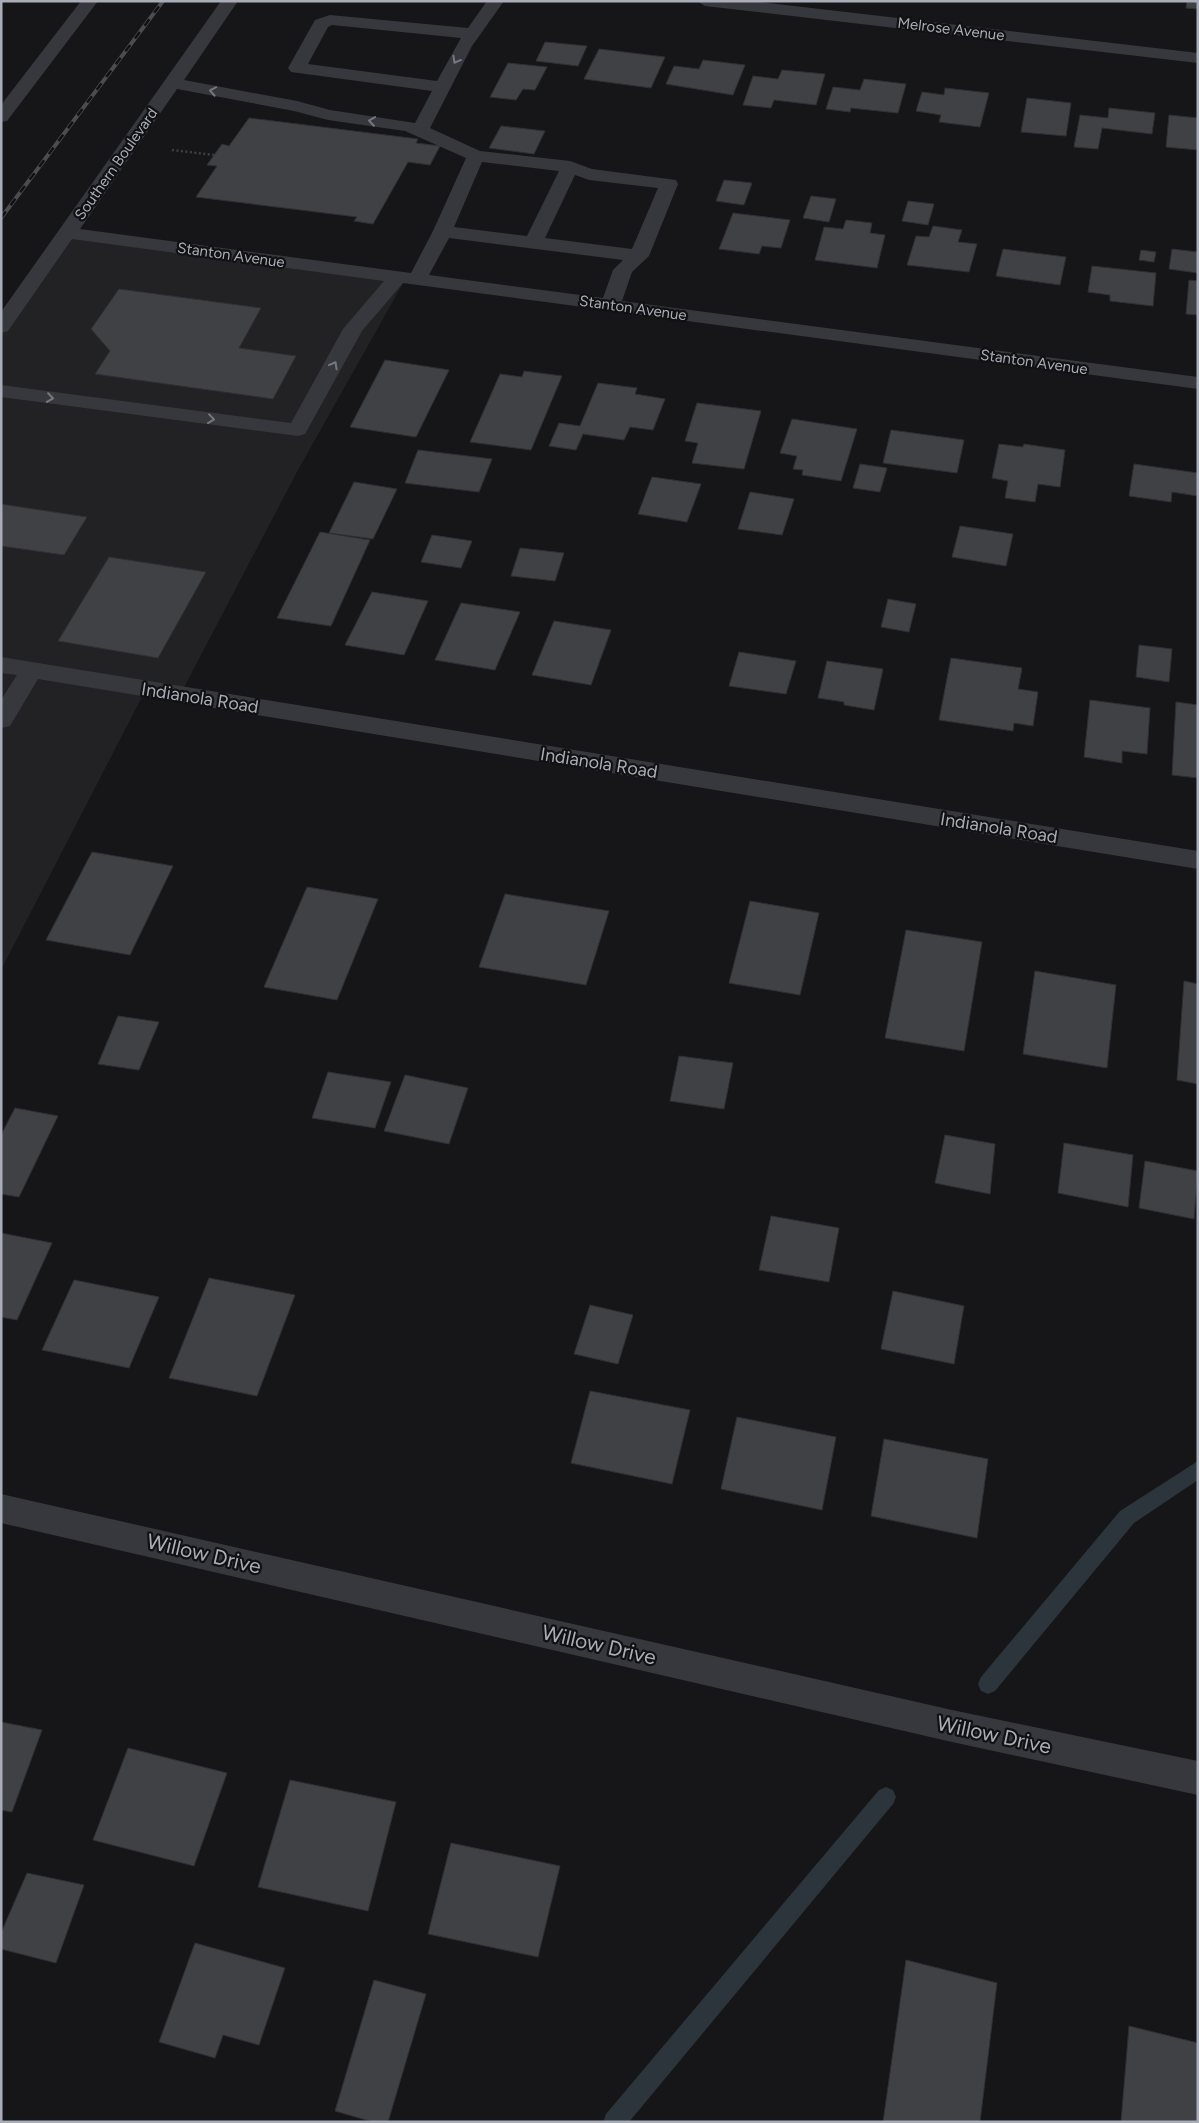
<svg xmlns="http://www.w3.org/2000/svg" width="1199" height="2123" viewBox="0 0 1199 2123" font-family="Figtree,sans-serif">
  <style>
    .built { fill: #222225 }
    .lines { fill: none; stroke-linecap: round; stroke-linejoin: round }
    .stream { fill: #2c353c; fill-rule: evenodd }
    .building { fill: #404145; stroke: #303034 }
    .path { stroke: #3d3f44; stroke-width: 2.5; stroke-dasharray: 2 2.5; stroke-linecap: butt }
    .minor { fill: #37383d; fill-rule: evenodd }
    .rail-casing { stroke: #4a4c52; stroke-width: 4 }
    .rail { stroke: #111113; stroke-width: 2.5; stroke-dasharray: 8; stroke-linecap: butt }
    .oneway { stroke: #757881 }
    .labels { text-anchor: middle; stroke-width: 4.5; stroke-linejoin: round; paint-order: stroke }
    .far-street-label { font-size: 15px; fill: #a8adb8; stroke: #111113 }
    .street-label { font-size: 18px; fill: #a8adb8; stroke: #111113 }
    .near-street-label { font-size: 21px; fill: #a8adb8; stroke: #111113 }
  </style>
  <rect width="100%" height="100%" fill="#161618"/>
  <path class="built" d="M68 233 406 278 298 470 180 695 146 689 1 970V327Z"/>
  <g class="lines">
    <g class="stream">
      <path d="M1198 1461V1480L1134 1523 995 1691 988 1694 981 1691 978 1684 981 1677 1120 1511Z"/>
      <path d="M886 1787 893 1790 896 1797 893 1804 629 2122H603L606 2114 879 1790Z"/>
    </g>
  </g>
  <g class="building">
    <path d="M1187 1H1198V9L1186 8Z"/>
    <path d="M545 42 587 46 578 66 536 61Z"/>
    <path d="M599 49 665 57 651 88 584 79Z"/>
    <path d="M703 60 745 65 733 95 666 84 674 66 699 69Z"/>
    <path d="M508 63 547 67 535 90 523 89 516 100 490 97Z"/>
    <path d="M782 70 825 74 816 105 774 100 771 108 743 105 753 76 778 79Z"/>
    <path d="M864 79 906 84 898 113 851 108 850 112 826 109 833 87 860 90Z"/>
    <path d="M945 88 989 93 980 127 939 122 941 115 916 111 922 92 944 95Z"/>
    <path d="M1027 98 1071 103 1066 136 1021 132Z"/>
    <path d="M1109 108 1155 113 1152 134 1102 128 1098 149 1074 147 1080 115 1108 118Z"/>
    <path d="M1169 115 1198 118V150L1166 147Z"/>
    <path d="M249 118 418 139 416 143 440 146 430 165 408 162 373 224 354 221 357 217 196 197 217 166 207 165 222 144 229 146Z"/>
    <path d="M501 126 545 131 534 154 489 148Z"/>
    <path d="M724 180 752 183 744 205 716 201Z"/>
    <path d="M811 196 836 199 829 222 803 218Z"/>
    <path d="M908 201 934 204 928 225 902 221Z"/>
    <path d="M733 213 790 220 781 248 762 246 759 254 719 249Z"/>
    <path d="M846 220 872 223 870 233 885 235 877 268 815 260 824 227 843 229Z"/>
    <path d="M933 226 962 230 958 242 977 244 969 272 907 265 916 236 929 237Z"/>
    <path d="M1003 249 1066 257 1060 285 996 276Z"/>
    <path d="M1172 249 1198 252V273L1169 269Z"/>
    <path d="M1141 250 1156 252 1154 262 1139 260Z"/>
    <path d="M1092 266 1156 273 1153 306 1110 301V295L1088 292Z"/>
    <path d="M1189 280 1198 281V315L1186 314Z"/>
    <path d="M119 289 261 308 239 348 296 356 273 399 95 374 110 351 91 329Z"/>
    <path d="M385 360 449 370 416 437 350 427Z"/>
    <path d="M524 371 562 376 531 450 470 442 500 374 522 377Z"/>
    <path d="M598 383 637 388 635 394 665 399 653 430 630 427 624 440 583 434 576 450 549 446 559 423 580 426Z"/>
    <path d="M697 403 761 411 744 469 692 463 698 443 685 441Z"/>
    <path d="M792 419 857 429 841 481 802 475 803 470 793 469 797 456 780 453Z"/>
    <path d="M891 430 964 440 957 473 883 463Z"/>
    <path d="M999 444 1023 447 1024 444 1065 450 1060 487 1038 484 1035 502 1005 498 1008 481 992 478Z"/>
    <path d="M418 450 492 459 479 492 405 483Z"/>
    <path d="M860 464 887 468 880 492 853 488Z"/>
    <path d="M1134 464 1198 473V496L1172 492 1171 502 1129 496Z"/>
    <path d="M652 477 701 484 687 522 638 514Z"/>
    <path d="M354 482 397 489 373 539 329 533Z"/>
    <path d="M750 492 794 499 782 535 738 529Z"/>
    <path d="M1 504 87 517 64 555 1 546Z"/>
    <path d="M960 526 1013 534 1006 566 952 557Z"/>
    <path d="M320 532 370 540 331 626 277 618Z"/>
    <path d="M432 535 472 541 461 568 421 562Z"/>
    <path d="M520 548 564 553 555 581 511 576Z"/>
    <path d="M109 557 206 572 158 658 58 641Z"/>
    <path d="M372 592 428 601 404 655 345 645Z"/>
    <path d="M888 599 916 604 909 632 881 627Z"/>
    <path d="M461 603 520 612 495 670 435 660Z"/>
    <path d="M554 621 611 630 591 685 532 675Z"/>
    <path d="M1139 645 1172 649 1169 682 1136 677Z"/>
    <path d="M739 652 796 661 786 694 729 686Z"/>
    <path d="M951 658 1022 668 1018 689 1038 692 1033 726 1014 723 1013 731 939 720Z"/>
    <path d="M827 661 883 669 874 710 844 705V702L818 698Z"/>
    <path d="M1090 700 1150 708 1147 754 1122 751V763L1084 757Z"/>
    <path d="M1176 702 1198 705V778L1172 775Z"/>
    <path d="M92 852 173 866 130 955 46 940Z"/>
    <path d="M307 887 378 899 337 1000 264 987Z"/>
    <path d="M505 894 609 911 586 985 479 967Z"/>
    <path d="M750 901 819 913 800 995 729 983Z"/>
    <path d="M906 930 982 942 964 1051 885 1038Z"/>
    <path d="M1035 971 1116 985 1107 1068 1023 1054Z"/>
    <path d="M1184 981 1198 984V1084L1177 1080Z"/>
    <path d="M118 1016 159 1022 139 1070 98 1064Z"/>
    <path d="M679 1056 733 1063 724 1109 670 1101Z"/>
    <path d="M328 1072 391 1082 375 1128 312 1118Z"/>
    <path d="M405 1075 468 1088 449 1144 384 1131Z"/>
    <path d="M15 1108 58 1116 19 1197 1 1194V1135Z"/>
    <path d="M945 1135 995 1144 990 1194 935 1183Z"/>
    <path d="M1064 1143 1133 1155 1128 1207 1058 1193Z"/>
    <path d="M1145 1161 1198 1171 1194 1219 1139 1208Z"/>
    <path d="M771 1216 839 1228 829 1282 759 1270Z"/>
    <path d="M1 1233 52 1243 17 1320 1 1317Z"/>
    <path d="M209 1278 295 1295 257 1396 169 1378Z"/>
    <path d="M74 1280 159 1297 129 1368 42 1350Z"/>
    <path d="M893 1291 964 1306 954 1364 881 1349Z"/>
    <path d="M590 1305 633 1315 618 1364 574 1354Z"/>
    <path d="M590 1391 690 1410 672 1484 571 1463Z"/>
    <path d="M737 1417 836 1437 822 1510 721 1489Z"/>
    <path d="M884 1439 988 1459 977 1538 871 1516Z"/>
    <path d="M1 1722 42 1730 12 1812 1 1810Z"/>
    <path d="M128 1748 227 1773 194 1866 93 1840Z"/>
    <path d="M290 1780 396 1802 368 1911 258 1887Z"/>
    <path d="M451 1843 560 1866 538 1957 428 1934Z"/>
    <path d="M27 1873 84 1885 56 1963 1 1949V1933Z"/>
    <path d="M195 1943 285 1968 259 2045 223 2035 215 2058 159 2042Z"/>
    <path d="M906 1960 997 1983 980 2122H883Z"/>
    <path d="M374 1980 426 1994 388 2122H373L335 2111Z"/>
    <path d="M1129 2026 1198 2043V2122H1121Z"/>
  </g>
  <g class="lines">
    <path class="path" d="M172 150 214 155"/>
    <g class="minor">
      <path d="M81 1H98L7 121 1 122V105Z"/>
      <path d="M221 1H238L184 80 297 101 330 110 415 123 432 91 291 72 288 68 315 20 330 15 468 28 487 1H504L472 46 430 128 480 151 570 161 592 169 676 180 678 184 649 256 632 272 622 301 1198 377V389L403 283 362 331 305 434 298 436 1 397V385L291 423 343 329 384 281 72 239 8 331 1 333V312ZM332 25 461 38 437 81 308 64 328 27ZM177 89 294 111 328 120 405 131 466 158 433 231 411 273 80 229ZM482 162 559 171 527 236 454 227ZM575 175 589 180 658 188 632 249 545 238ZM449 238 623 260 613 270 603 298 429 275Z"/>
      <path d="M697 1H751L1198 53V63L705 6Z"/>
      <path d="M1 657 1198 851V869L38 679 10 726 1 728V700L17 675 1 673Z"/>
      <path d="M1 1494 952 1710 1198 1761V1795L952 1742 1 1523Z"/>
    </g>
    <g class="rail-casing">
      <path id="rail" d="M1 218 163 1"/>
    </g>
    <use href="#rail" class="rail"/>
  </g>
  <defs><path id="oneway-chevron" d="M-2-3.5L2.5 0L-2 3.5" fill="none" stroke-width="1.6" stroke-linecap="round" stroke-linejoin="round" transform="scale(1.25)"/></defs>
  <g class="oneway">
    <use href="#oneway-chevron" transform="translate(456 60) rotate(119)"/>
    <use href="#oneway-chevron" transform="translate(213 91) rotate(-169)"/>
    <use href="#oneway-chevron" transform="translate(372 121) rotate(-172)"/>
    <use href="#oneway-chevron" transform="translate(334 365) rotate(-61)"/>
    <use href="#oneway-chevron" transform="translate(50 398) rotate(8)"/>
    <use href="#oneway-chevron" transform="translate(211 419) rotate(7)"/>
  </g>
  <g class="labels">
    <g class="far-street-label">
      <text transform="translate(951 29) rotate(7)" y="5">Melrose Avenue</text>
      <text transform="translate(116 164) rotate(-55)" y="5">Southern Boulevard</text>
      <text transform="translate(231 255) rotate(8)" y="5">Stanton Avenue</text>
      <text transform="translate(633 308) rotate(8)" y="5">Stanton Avenue</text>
      <text transform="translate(1034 362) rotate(8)" y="5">Stanton Avenue</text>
    </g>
    <g class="street-label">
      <text transform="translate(200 698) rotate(9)" y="6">Indianola Road</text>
      <text transform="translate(599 763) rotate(9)" y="6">Indianola Road</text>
      <text transform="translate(999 828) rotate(9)" y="6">Indianola Road</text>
    </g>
    <g class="near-street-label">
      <text transform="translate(204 1554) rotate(13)" y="7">Willow Drive</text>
      <text transform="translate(599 1645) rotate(13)" y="7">Willow Drive</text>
      <text transform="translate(994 1735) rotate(12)" y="7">Willow Drive</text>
    </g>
  </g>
  <rect width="1199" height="2123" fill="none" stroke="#a8adb8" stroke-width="5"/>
</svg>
